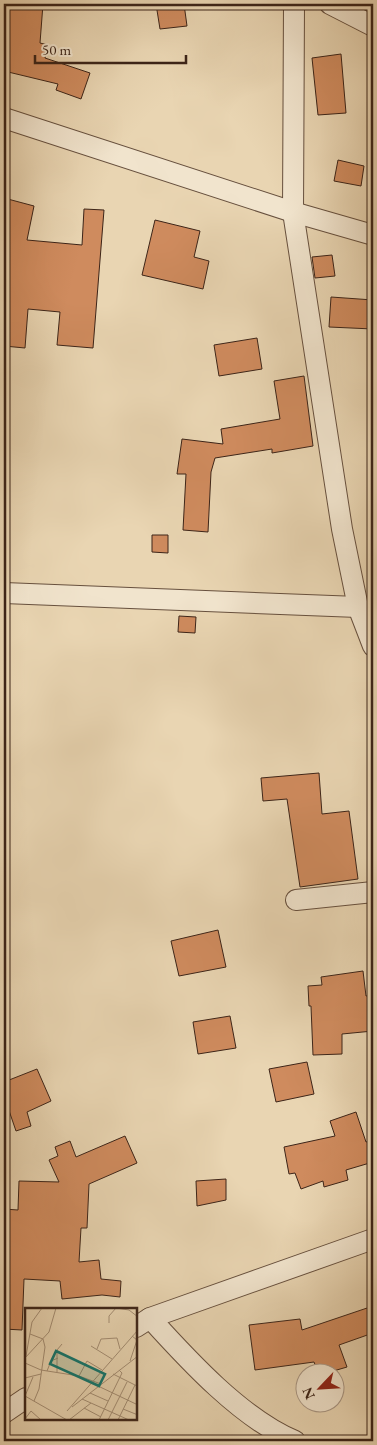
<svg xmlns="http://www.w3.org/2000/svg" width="377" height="1445" viewBox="0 0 377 1445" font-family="'EB Garamond',serif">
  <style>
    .building { fill: #cf8b5e; stroke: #3c2418 }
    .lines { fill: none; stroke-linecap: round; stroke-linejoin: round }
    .street-casing { stroke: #67503e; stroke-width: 22 }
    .street { stroke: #f1e4cd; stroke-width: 20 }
    .inset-road { fill: none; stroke: #a48e74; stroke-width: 1 }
    .view { fill: #0f766e; fill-opacity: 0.15; stroke: #0f766e; stroke-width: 2.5 }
    .inset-edge { fill: none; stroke: #3c2418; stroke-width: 2.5 }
  </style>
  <rect width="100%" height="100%" fill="#e9d5b2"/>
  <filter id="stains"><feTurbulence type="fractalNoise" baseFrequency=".004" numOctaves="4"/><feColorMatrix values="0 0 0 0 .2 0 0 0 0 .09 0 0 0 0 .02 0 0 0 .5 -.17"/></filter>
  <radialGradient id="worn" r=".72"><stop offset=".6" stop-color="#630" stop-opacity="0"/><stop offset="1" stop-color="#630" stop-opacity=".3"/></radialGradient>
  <g class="building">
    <path d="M13 4H43L40 43 48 45 45 58 90 73 81 99 56 90 58 84 4 71V6L13 7Z"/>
    <path d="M156 4H184L187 26 160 29Z"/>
    <path d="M341 54 346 113 318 115 312 58Z"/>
    <path d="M338 160 364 166 361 186 334 181Z"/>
    <path d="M4 198 34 206 27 240 82 245 84 209 104 210 93 348 57 345 60 312 28 309 25 348 4 346Z"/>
    <path d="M155 220 200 231 194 257 209 261 203 289 142 275Z"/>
    <path d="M332 255 335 276 315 278 312 257Z"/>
    <path d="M331 297 373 300V329L329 327Z"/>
    <path d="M257 338 262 369 219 376 214 345Z"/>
    <path d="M304 376 313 446 272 453V449L215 458 211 472 208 532 183 530 186 474H177L182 439 223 444 221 429 280 419 274 381Z"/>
    <path d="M152 535H168V553L152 552Z"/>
    <path d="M179 616 196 617 195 633 178 632Z"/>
    <path d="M319 773 322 814 349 811 358 879 300 887 287 799 263 801 261 778Z"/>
    <path d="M218 930 226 967 179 976 171 941Z"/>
    <path d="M363 971 366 996 373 995V1031L342 1034V1054L313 1055 311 1006H309L308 986 322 985 321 977Z"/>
    <path d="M230 1016 236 1048 198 1054 193 1022Z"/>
    <path d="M307 1062 314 1094 276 1102 269 1069Z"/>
    <path d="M37 1069 51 1101 27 1112 31 1126 16 1131 4 1096V1082Z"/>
    <path d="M356 1112 366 1142 373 1140V1162L346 1170 348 1180 324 1187 323 1181 301 1189 295 1173 289 1174 284 1147 335 1136 330 1121Z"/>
    <path d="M125 1136 137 1163 89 1184 87 1228H81L79 1262 99 1260 101 1279 121 1281 120 1297 102 1295 62 1299 60 1281 24 1279 22 1330 4 1329V1209L18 1210 19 1181 59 1182 49 1160 58 1156 55 1147 70 1141 76 1157Z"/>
    <path d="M226 1179V1200L197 1206 196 1181Z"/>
    <path d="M373 1306V1333L339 1345 347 1367 330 1372H318L314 1362 255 1370 249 1325 300 1319 302 1330Z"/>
  </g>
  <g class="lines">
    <g class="street-casing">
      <g id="street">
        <path d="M294 4 293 212 342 529 358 607 373 646"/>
        <path d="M330 4 373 26"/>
        <path d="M4 118 293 212 373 235"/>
        <path d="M4 593 358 607"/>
        <path d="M296 900 373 892"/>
        <path d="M150 1318C188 1360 242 1419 295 1441"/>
        <path d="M136 1327 150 1318 373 1239"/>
        <path d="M4 1413 26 1398"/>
      </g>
    </g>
    <use href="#street" class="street"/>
  </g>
  <g transform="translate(25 1308)">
    <rect width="112" height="112" fill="#e9d5b2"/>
    <path class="inset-road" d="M91 0 104 2 113 9M84 15V8L91 0M5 26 18 31 20 39 14 81 9 93M66 38 87 51M72 41 76 31 92 30 95 41M1 48 7 14 17 0M0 50 24 24 31 0M105 53 112 32 107 28M0 55 16 62 54 68 76 76M22 63 26 53 33 50M32 64V42L37 36M88 66 110 77M54 68 62 53 77 62M0 70 16 66M73 78 113 97M65 85 83 93M0 88 42 112M0 88 8 69M57 91 104 112M47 99 113 48M59 100 76 109M98 101 113 107M42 103 113 22M0 111 6 103 16 112M44 112 66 95M74 112 97 65 94 62M83 112 102 74M93 112 110 77 113 78"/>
    <path class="view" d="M31 43 80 66 74 78 25 56Z"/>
    <rect width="112" height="112" class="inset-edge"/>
  </g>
  <rect width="377" height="1445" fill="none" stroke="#e9d5b2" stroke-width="20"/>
  <rect x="5" y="5" width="367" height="1435" fill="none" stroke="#3c2418" stroke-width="2.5"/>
  <rect x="10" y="10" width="357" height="1425" fill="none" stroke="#3c2418"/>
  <g transform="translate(320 1388) rotate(245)"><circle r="24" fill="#f1e4cd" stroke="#a99785"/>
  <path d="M0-4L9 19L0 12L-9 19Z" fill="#8f2418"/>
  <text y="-8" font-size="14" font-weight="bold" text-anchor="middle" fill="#3c2418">N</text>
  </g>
  <path d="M35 55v8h151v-8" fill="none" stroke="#3c2418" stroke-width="2.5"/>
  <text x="42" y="55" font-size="15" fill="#3c2418" stroke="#f1e4cd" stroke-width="4" paint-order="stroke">50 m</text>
  <rect width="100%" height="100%" filter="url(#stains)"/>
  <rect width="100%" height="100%" fill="url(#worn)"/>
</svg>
